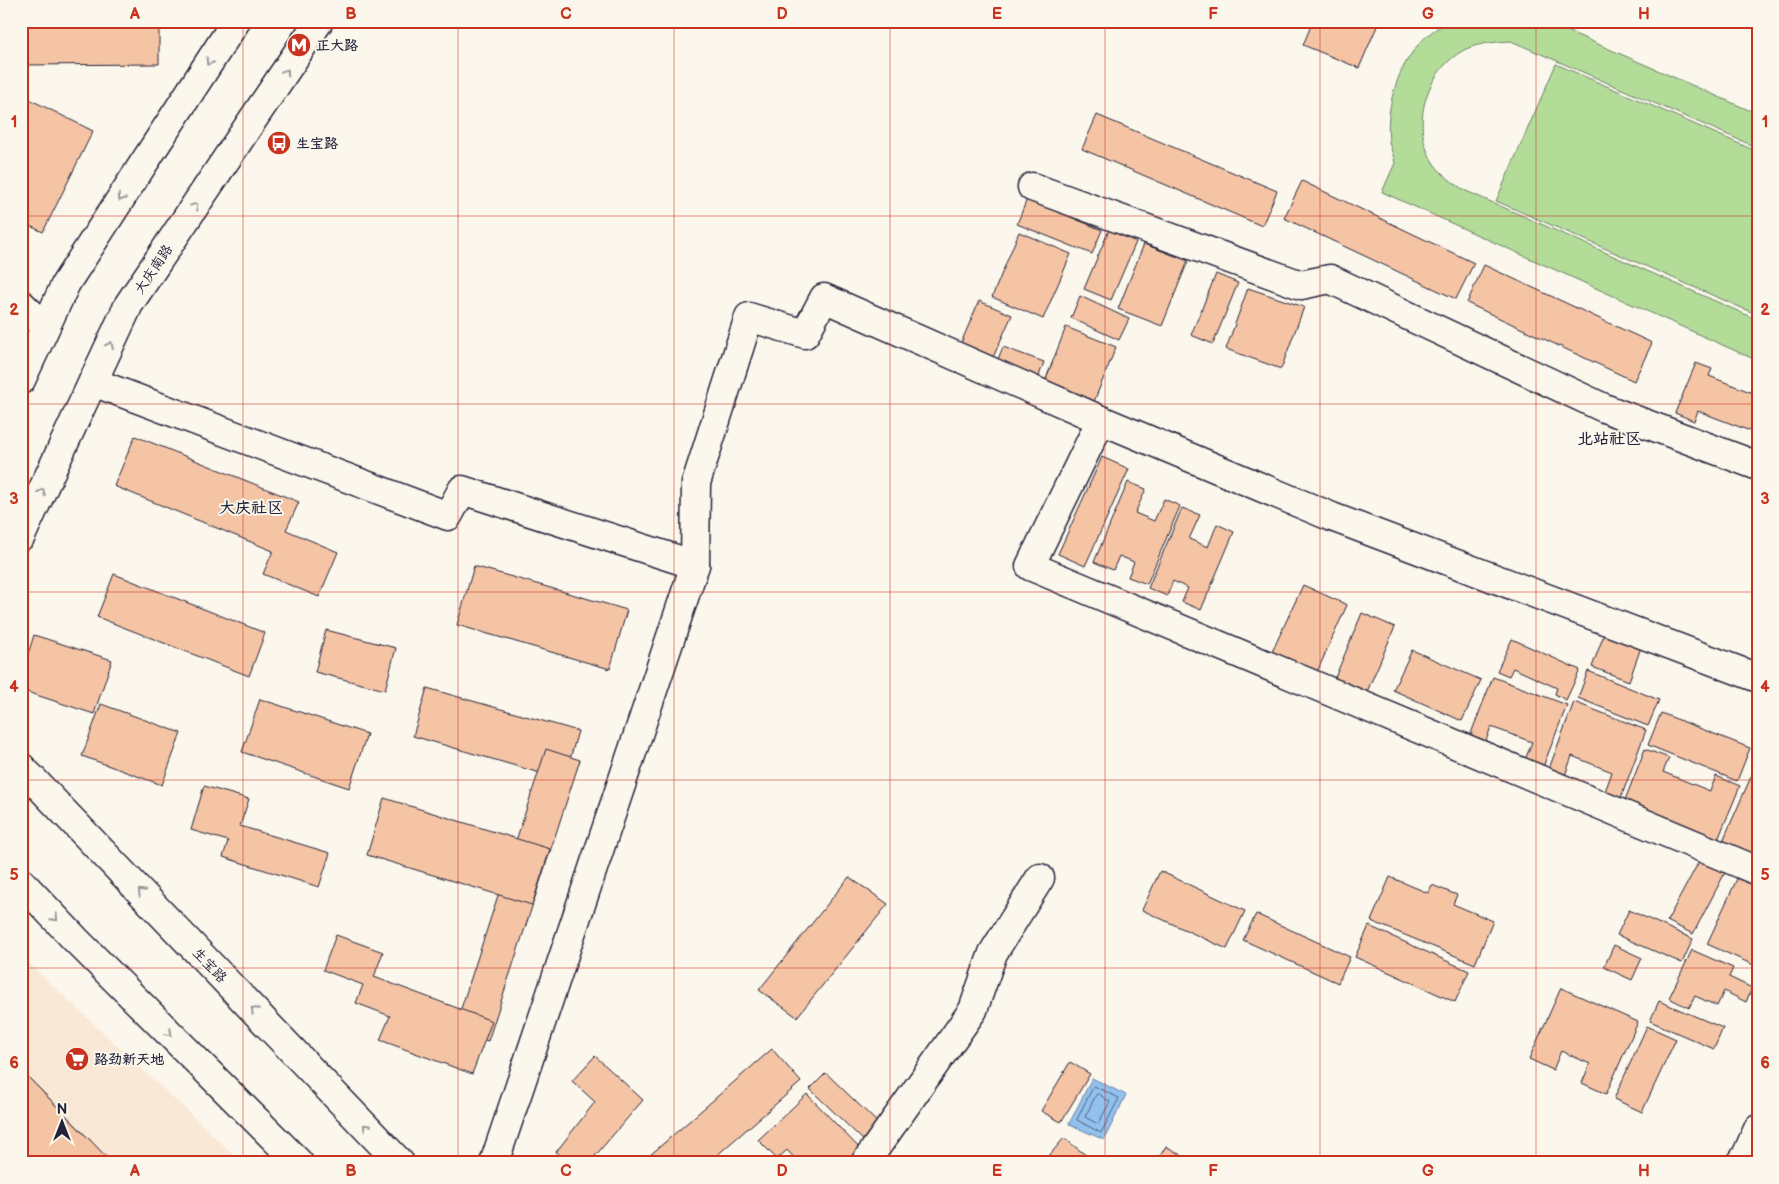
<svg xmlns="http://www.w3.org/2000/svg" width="1779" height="1184" viewBox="0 0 1779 1184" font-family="'Balsamiq Sans','LXGW WenKai TC',sans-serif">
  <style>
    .built { fill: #f9e8d6 }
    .green { fill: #b3dc98; stroke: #6a7f6a }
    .water { fill: #93c1ee; stroke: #6681a6 }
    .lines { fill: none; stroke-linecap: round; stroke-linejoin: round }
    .shore { stroke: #4f6283; stroke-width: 1 }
    .building { fill: #f5c4a4; stroke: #22223b }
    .minor-casing { stroke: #22223b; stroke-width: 31 }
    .secondary-casing { stroke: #22223b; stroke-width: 31 }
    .primary-casing { stroke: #22223b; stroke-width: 31 }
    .minor { stroke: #fbf7ec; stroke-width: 28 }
    .secondary { stroke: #fbf7ec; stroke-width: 28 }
    .primary { stroke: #fbf7ec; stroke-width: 28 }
    .oneway { stroke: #99979c }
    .grid { fill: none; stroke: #c8321e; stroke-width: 1; stroke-opacity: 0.55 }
    .labels { text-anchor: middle; stroke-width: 4; stroke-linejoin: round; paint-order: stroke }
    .poi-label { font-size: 14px; font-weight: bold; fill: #22223b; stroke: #fbf7ec; text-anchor: start }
    .street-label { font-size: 14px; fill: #22223b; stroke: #fbf7ec }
    .quarter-label { font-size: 16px; font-weight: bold; fill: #22223b; stroke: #fbf7ec }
    .neatline { fill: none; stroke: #c8321e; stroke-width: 2 }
    .grid-label { font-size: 16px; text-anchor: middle; font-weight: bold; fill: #c8321e }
  </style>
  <rect width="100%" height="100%" fill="#fbf7ec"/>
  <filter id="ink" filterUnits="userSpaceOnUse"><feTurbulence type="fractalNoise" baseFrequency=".02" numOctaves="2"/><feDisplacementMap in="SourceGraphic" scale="10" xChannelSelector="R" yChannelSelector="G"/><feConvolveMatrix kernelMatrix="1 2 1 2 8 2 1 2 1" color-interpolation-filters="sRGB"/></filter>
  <g filter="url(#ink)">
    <path class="built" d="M21 956 243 1163H21Z"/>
    <g class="green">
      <path d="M1451 21H1545L1758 114V148L1511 41C1496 42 1480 43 1466 49 1426 69 1408 127 1435 165 1442 175 1454 183 1464 190L1758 320V361L1382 192 1395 163C1394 156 1390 148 1389 141 1384 96 1407 38 1451 21Z"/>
      <path d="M1556 64 1758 152V315L1496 201Z"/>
    </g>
    <path class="water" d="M1092 1078 1126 1095 1104 1140 1069 1124Z"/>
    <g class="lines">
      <g class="shore">
        <path d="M1094 1086 1119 1098 1101 1133 1077 1120Z"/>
        <path d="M1099 1094 1110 1102 1098 1124 1085 1117 1096 1095Z"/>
      </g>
    </g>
    <g class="building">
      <path d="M21 21H159V64L21 65Z"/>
      <path d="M1313 21H1372L1378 24 1359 68 1303 45Z"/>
      <path d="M21 95 93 131 43 232 21 222V217L29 201 21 197Z"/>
      <path d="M1097 115 1277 191 1262 226 1082 149Z"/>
      <path d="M1302 181 1474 263 1456 299 1284 218Z"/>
      <path d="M1027 199 1102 230 1092 254 1017 224Z"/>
      <path d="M1109 230 1136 242 1111 300 1084 289Z"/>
      <path d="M1019 232 1071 254 1043 319 992 297Z"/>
      <path d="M1144 244 1188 261 1162 326 1118 309Z"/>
      <path d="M1484 265 1652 343 1634 381 1467 303Z"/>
      <path d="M1216 274 1238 283 1213 344 1191 335Z"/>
      <path d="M1248 288 1304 307 1281 369 1226 349Z"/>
      <path d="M1080 296 1129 319 1119 340 1071 318Z"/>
      <path d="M979 301 1012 315 990 364 958 350Z"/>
      <path d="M1066 327 1116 347 1093 404 1044 384Z"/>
      <path d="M1003 347 1044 362 1036 384 994 369Z"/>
      <path d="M1696 363 1712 369 1709 376 1758 395V434L1698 411 1694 421 1675 413Z"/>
      <path d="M135 436 299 502 286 530 338 552 319 597 263 574 273 551 114 486Z"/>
      <path d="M1102 457 1129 469 1085 566 1058 554Z"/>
      <path d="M1128 482 1146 489 1135 513 1154 521 1164 499 1180 506 1147 584 1128 577 1134 562 1119 556 1113 570 1094 562Z"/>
      <path d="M1182 508 1200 515 1189 539 1208 547 1217 524 1234 532 1201 610 1182 602 1188 588 1173 581 1167 596 1148 588Z"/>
      <path d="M474 566 627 610 610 669 457 625Z"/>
      <path d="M114 574 265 633 249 676 97 617Z"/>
      <path d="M1303 585 1347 605 1317 672 1272 652Z"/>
      <path d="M1362 613 1395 627 1366 694 1334 680Z"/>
      <path d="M1607 626 1644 639 1629 681 1592 667Z"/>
      <path d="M326 630 396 648 385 690 315 672Z"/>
      <path d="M34 635 112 660 94 714 21 690V676Z"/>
      <path d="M1512 639 1580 670 1566 700 1555 694 1557 688 1513 668 1509 676 1497 671Z"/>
      <path d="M1412 650 1481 680 1462 721 1393 690Z"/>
      <path d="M1588 671 1659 700 1648 726 1578 698Z"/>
      <path d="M1493 677 1567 705 1541 772 1523 765 1532 742 1491 727 1484 746 1468 741Z"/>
      <path d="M427 688 578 731 564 780 413 736Z"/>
      <path d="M260 699 367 734 349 788 242 752Z"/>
      <path d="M1574 702 1646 730 1619 803 1603 797 1612 772 1572 756 1563 781 1547 774Z"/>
      <path d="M101 704 181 733 162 785 82 756Z"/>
      <path d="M1661 713 1750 748 1737 781 1648 745Z"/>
      <path d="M546 749 580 760 488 1041 454 1030Z"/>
      <path d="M1645 749 1669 758 1663 772 1710 791 1716 776 1740 786 1717 842 1623 805Z"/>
      <path d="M1754 770 1758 771V853L1756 858 1722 843Z"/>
      <path d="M204 786 249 799 240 826 330 853 319 887 223 857 228 841 191 830Z"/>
      <path d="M384 798 550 849 532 905 367 855Z"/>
      <path d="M1703 854 1728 867 1693 934 1667 921Z"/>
      <path d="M1742 868 1758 875V967L1707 944Z"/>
      <path d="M1160 871 1245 911 1227 949 1142 910Z"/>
      <path d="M849 877 888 904 797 1017 759 990Z"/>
      <path d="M1390 877 1428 893 1432 885 1457 895 1453 904 1493 921 1475 964 1371 921Z"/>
      <path d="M1629 910 1693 939 1682 963 1617 935Z"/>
      <path d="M1256 914 1350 957 1338 983 1243 940Z"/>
      <path d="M1369 926 1469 971 1455 1002 1355 957Z"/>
      <path d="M336 935 383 952 374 977 492 1021 472 1074 380 1040 390 1016 356 1003 363 985 323 970Z"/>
      <path d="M1614 945 1642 958 1632 980 1604 967Z"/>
      <path d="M1692 950 1733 968 1729 977 1752 988 1746 1002 1724 991 1717 1006 1695 996 1689 1008 1669 998Z"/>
      <path d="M1561 988 1638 1022 1606 1094 1582 1083 1590 1064 1561 1051 1553 1070 1529 1059Z"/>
      <path d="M1659 1001 1723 1028 1714 1049 1650 1021Z"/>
      <path d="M1647 1026 1676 1039 1642 1112 1614 1099Z"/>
      <path d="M772 1049 801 1082 708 1163H641Z"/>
      <path d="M595 1056 643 1100 589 1163H572L556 1152 595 1102 572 1081Z"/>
      <path d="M1070 1062 1090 1074 1061 1122 1041 1111Z"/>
      <path d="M21 1070 95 1145 77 1163H31L21 1153Z"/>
      <path d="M21 1070 95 1145 112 1163H21Z"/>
      <path d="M826 1073 880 1125 864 1141 810 1089Z"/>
      <path d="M807 1094 865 1154 856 1163H799L787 1150 777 1159 758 1140Z"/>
      <path d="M1064 1138 1092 1160 1090 1163H1043Z"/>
      <path d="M1166 1146 1194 1163H1156Z"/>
    </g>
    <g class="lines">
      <g class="minor-casing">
        <g id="minor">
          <path d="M1032 187 1301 285 1330 279 1604 408 1758 466"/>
          <path d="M21 304 45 327"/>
          <path d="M93 382 448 516 462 490 695 565"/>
          <path d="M1101 420 1030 566 1758 871"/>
          <path d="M494 1163 695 565 696 483 749 317 805 334 824 298 1101 420 1332 517 1758 678"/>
          <path d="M865 1163 973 1010 993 953 1040 878"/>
        </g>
      </g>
      <g class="secondary-casing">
        <g id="secondary">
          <path d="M21 767 400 1163"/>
          <path d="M21 882 76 940 299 1163"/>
          <path d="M1741 1163 1746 1156 1758 1129"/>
        </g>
      </g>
      <g class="primary-casing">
        <g id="primary">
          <path d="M21 380 66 283 236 21"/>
          <path d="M21 536 129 304 319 21"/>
        </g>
      </g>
      <use href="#minor" class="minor"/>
      <use href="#secondary" class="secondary"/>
      <use href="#primary" class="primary"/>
    </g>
    <defs><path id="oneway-chevron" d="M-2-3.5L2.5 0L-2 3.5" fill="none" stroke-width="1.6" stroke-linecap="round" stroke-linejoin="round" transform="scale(1.25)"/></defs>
    <g class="oneway">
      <use href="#oneway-chevron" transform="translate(209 62) rotate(123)"/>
      <use href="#oneway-chevron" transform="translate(286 72) rotate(-56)"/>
      <use href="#oneway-chevron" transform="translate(121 198) rotate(123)"/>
      <use href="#oneway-chevron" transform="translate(195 206) rotate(-56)"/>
      <use href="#oneway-chevron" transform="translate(110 345) rotate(-65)"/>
      <use href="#oneway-chevron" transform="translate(42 492) rotate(-65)"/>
      <use href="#oneway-chevron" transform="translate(141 892) rotate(-134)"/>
      <use href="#oneway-chevron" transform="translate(55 918) rotate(47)"/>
      <use href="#oneway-chevron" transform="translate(254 1010) rotate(-134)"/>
      <use href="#oneway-chevron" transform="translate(169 1033) rotate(45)"/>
      <use href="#oneway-chevron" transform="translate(366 1127) rotate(-134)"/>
    </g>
  </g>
  <path class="grid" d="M243 21V1163M458 21V1163M674 21V1163M890 21V1163M1105 21V1163M1320 21V1163M1536 21V1163M21 216H1758M21 404H1758M21 592H1758M21 780H1758M21 968H1758"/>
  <defs>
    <g id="metro-disc" transform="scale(1.25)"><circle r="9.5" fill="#c8321e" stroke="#fbf7ec"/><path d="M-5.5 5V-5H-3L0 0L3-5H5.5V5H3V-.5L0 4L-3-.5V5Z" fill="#fff"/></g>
    <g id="bus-disc" transform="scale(1.25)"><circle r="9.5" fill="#c8321e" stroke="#fbf7ec"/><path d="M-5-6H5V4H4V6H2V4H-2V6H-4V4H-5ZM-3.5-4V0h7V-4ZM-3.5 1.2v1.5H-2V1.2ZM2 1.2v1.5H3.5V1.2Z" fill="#fff"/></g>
    <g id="supermarket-disc" transform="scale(1.25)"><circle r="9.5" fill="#c8321e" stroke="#fbf7ec"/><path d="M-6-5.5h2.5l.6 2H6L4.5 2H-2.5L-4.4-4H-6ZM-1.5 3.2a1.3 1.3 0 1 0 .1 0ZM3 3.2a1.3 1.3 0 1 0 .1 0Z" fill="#fff"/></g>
  </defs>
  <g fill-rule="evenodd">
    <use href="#metro-disc" x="299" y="45"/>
    <use href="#bus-disc" x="279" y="143"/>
    <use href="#supermarket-disc" x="77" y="1059"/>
  </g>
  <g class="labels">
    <g class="poi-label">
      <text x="316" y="50">正大路</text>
      <text x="296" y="148">生宝路</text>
      <text x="94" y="1064">路劲新天地</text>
    </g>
    <g class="street-label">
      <text transform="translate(153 269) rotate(-56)" y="5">大庆南路</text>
      <text transform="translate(210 965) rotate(46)" y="5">生宝路</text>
    </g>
    <g class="quarter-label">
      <text x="1609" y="444">北站社区</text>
      <text x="251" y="513">大庆社区</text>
    </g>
  </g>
  <rect width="1779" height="1184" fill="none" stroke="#fbf7ec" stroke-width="55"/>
  <g transform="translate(62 1122)" stroke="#fbf7ec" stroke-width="4" paint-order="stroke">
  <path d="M0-4L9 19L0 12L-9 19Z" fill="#22223b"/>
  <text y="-8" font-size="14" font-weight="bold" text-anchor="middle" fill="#22223b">N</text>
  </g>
  <rect x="28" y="28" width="1724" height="1128" class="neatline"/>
  <g class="grid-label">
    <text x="135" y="19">A</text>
    <text x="351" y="19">B</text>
    <text x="566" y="19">C</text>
    <text x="782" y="19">D</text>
    <text x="997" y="19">E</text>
    <text x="1213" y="19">F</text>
    <text x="1428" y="19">G</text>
    <text x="1644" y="19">H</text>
    <text x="14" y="127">1</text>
    <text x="1765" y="127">1</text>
    <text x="14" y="315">2</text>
    <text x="1765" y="315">2</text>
    <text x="14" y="504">3</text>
    <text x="1765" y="504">3</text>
    <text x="14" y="692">4</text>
    <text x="1765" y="692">4</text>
    <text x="14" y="880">5</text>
    <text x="1765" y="880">5</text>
    <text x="14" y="1068">6</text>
    <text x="1765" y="1068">6</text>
    <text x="135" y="1176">A</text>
    <text x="351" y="1176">B</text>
    <text x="566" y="1176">C</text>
    <text x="782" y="1176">D</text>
    <text x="997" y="1176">E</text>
    <text x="1213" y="1176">F</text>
    <text x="1428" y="1176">G</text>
    <text x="1644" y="1176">H</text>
  </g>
</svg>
